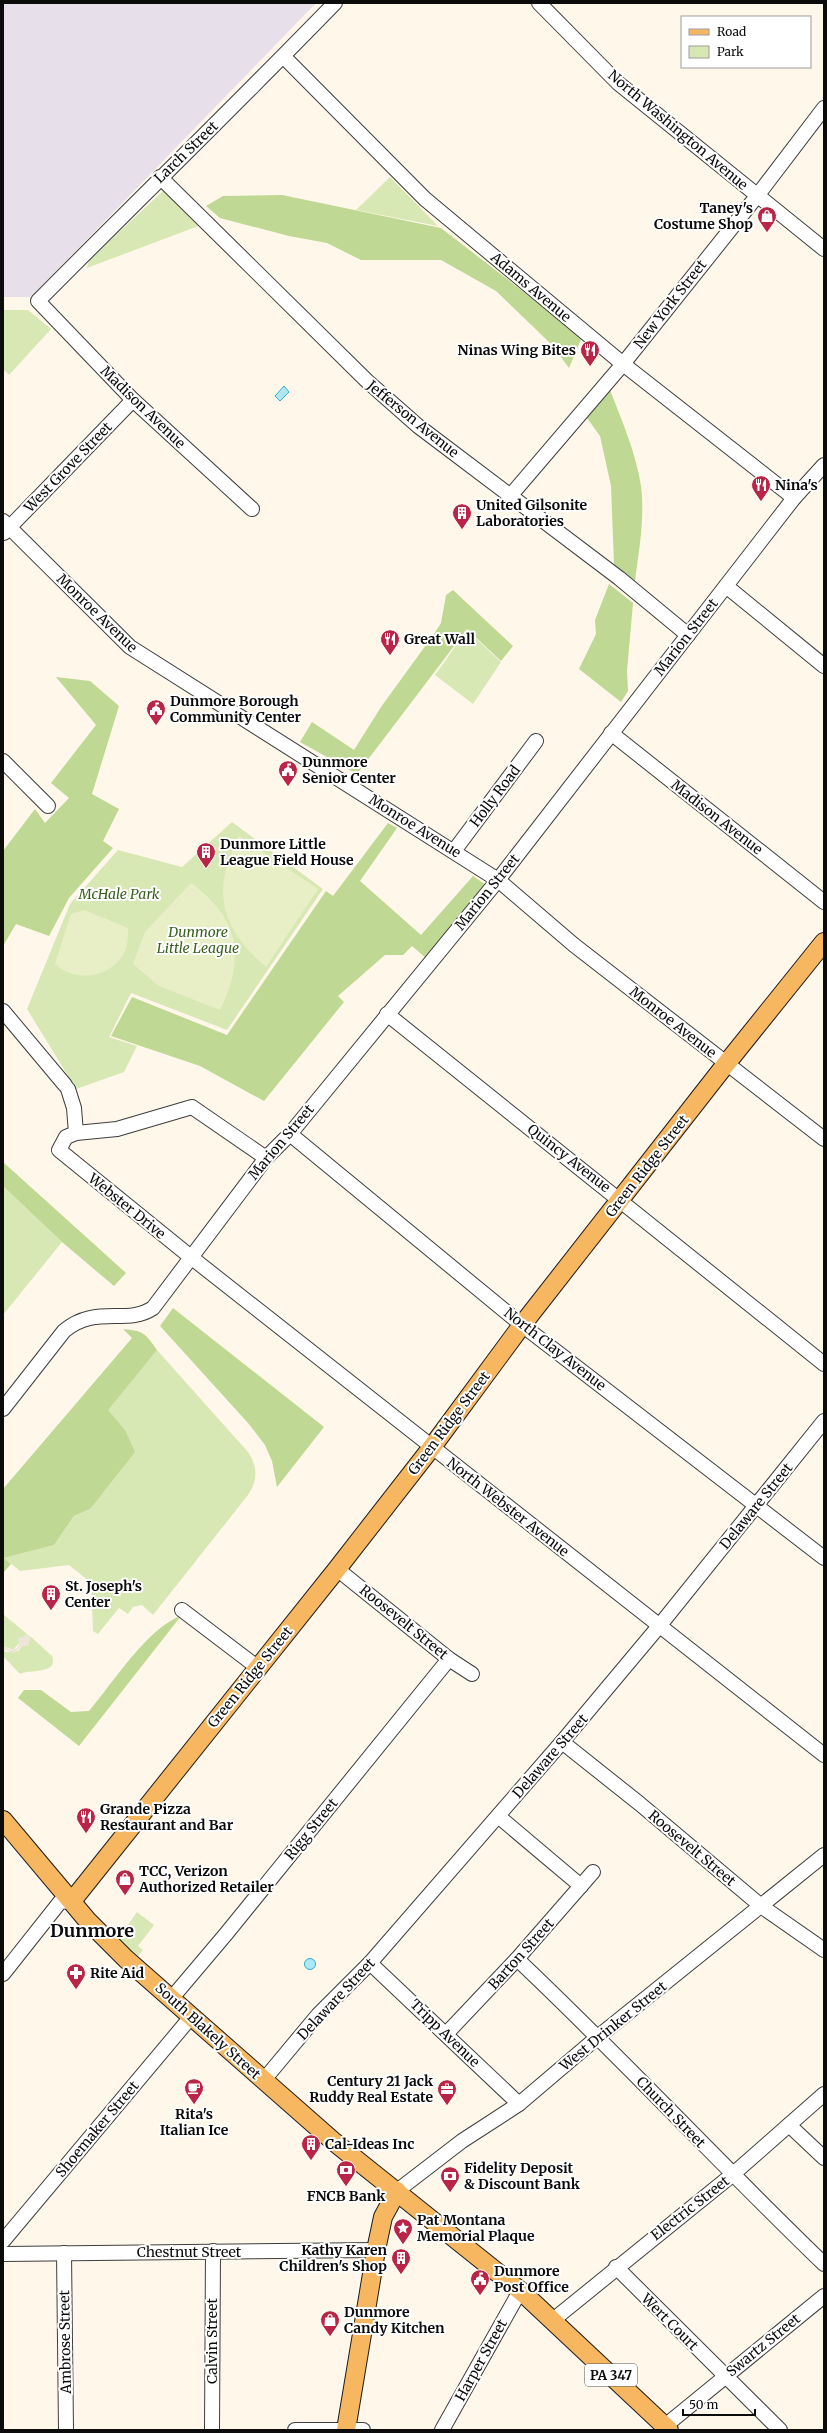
<svg xmlns="http://www.w3.org/2000/svg" width="827" height="2433" viewBox="0 0 827 2433" font-family="Merriweather,serif">
  <style>
    .industrial { fill: #e7dfea }
    .green { fill: #d8e8b4 }
    .forest { fill: #bfd893 }
    .pitch { fill: #e8efc6 }
    .plaza { fill: #ede4da }
    .water { fill: #afe8f5; stroke: #36abcc }
    .lines { fill: none; stroke-linecap: round; stroke-linejoin: round }
    .minor-casing { stroke: #3e3e3e; stroke-width: 16 }
    .major-casing { stroke: #1c1c1c; stroke-width: 20 }
    .minor { stroke: #fff; stroke-width: 14 }
    .major { stroke: #f7b760; stroke-width: 18 }
    .labels { text-anchor: middle; stroke-width: 4; stroke-linejoin: round; paint-order: stroke }
    .shield { fill: #fff; stroke: #545454; stroke-width: 1 }
    .shield-label { font-size: 13px; font-weight: bold; fill: #0b0b0b }
    .street-label { font-size: 14px; fill: #0b0b0b; stroke: #fff }
    .poi-label { font-size: 14px; font-weight: bold; fill: #0b0b0b; stroke: #fff; text-anchor: start }
    .park-label { font-size: 14px; font-style: italic; fill: #38611d; stroke: #fff }
    .district-label { font-size: 18px; font-weight: bold; fill: #0b0b0b; stroke: #fff }
  </style>
  <rect width="100%" height="100%" fill="#fff7e9"/>
  <path class="industrial" d="M3 3H316L41 287 30 297H3Z"/>
  <g class="green">
    <path d="M390 177 438 226 356 210Z"/>
    <path d="M164 190 201 225 87 268 89 260Z"/>
    <path d="M3 310H28L51 329 9 375 3 369Z"/>
    <path d="M467 630 501 662 473 704 435 675Z"/>
    <path d="M232 822 323 889 227 1030 131 993 109 1037 137 1046 124 1072 76 1089 27 1009 70 904 118 850 182 867Z"/>
    <path d="M3 1186 62 1242 3 1315Z"/>
    <path d="M157 1350 248 1452C258 1467 258 1480 248 1495L153 1615 142 1605 133 1607 128 1614 119 1608 98 1634 93 1631 91 1583 69 1565 20 1571 4 1558 54 1545 74 1516 90 1509 125 1430 107 1410Z"/>
    <path d="M3 1614 27 1634 13 1650 3 1646Z"/>
    <path d="M30 1636 52 1656C59 1675 29 1669 20 1674L3 1656V1649L6 1652 18 1651 22 1646H28Z"/>
    <path d="M137 1912 154 1925 138 1946 143 1950 138 1956 119 1938Z"/>
  </g>
  <g class="forest">
    <path d="M282 195 441 228 582 337 569 368 551 344 496 291 441 260H361L327 243 289 236 220 218 206 206 223 196Z"/>
    <path d="M610 390C622 421 636 453 641 486 645 517 639 550 635 581L614 564 611 486 600 436 587 418Z"/>
    <path d="M609 584 633 603 627 671 628 691 621 702 579 669 596 634 595 620Z"/>
    <path d="M453 590 513 646 501 661 467 629 357 774 300 742 312 722 354 750 381 707 434 634 441 623 446 595Z"/>
    <path d="M56 677 90 681 119 706 92 794 119 809 103 841 113 848 69 898 49 936 16 924 3 946V851L35 809 45 823 69 798 51 783 96 725Z"/>
    <path d="M388 823 397 828 360 881 421 935 473 876 489 887 427 959 412 946 403 955H385L338 996 344 1002 264 1101 200 1066 111 1036 132 997 227 1035 326 891 333 896Z"/>
    <path d="M3 1162 126 1273 114 1286 62 1242 3 1186Z"/>
    <path d="M173 1308 324 1427 277 1487 272 1461 265 1445 248 1423 160 1326Z"/>
    <path d="M123 1329C144 1331 145 1333 157 1350L108 1410 125 1430 135 1452 90 1509 74 1516 54 1545 4 1558 11 1564 3 1573V1489L132 1338Z"/>
    <path d="M181 1616 79 1746 18 1698 24 1690H41L71 1712 89 1711C112 1684 148 1627 181 1616Z"/>
  </g>
  <g class="pitch">
    <path d="M239 836 318 889 266 967C220 927 211 891 239 836Z"/>
    <path d="M191 883C239 918 246 957 220 1010L159 986 133 964 145 932Z"/>
    <path d="M84 910 128 928C128 938 128 947 123 955 108 979 74 982 55 964L71 914Z"/>
  </g>
  <path class="plaza" d="M27 1634 30 1636 28 1646H22L14 1653 3 1649V1646L11 1650 17 1648 19 1644 18 1638 25 1637Z"/>
  <g class="water">
    <path d="M284 386 289 392 280 401 275 396Z"/>
    <circle cx="310" cy="1964" r="5.5"/>
  </g>
  <g class="lines">
    <g class="minor-casing">
      <g id="minor">
        <path d="M539 3 618 83 824 249"/>
        <path d="M284 57 425 199 623 364 794 498"/>
        <path d="M160 177 367 381 418 426 619 578 688 635"/>
        <path d="M511 495 623 364 757 196 824 108"/>
        <path d="M252 509 133 400 38 301C137 201 237 104 335 3"/>
        <path d="M3 521 130 647 498 880 574 945 824 1139"/>
        <path d="M4 533 133 400"/>
        <path d="M726 586 824 666"/>
        <path d="M611 733 824 902"/>
        <path d="M3 761 48 806"/>
        <path d="M454 851 536 741"/>
        <path d="M3 1011 65 1085"/>
        <path d="M387 1014 824 1364"/>
        <path d="M68 1089 74 1108 76 1133"/>
        <path d="M290 1134 522 1325 824 1558"/>
        <path d="M266 1158 192 1107 117 1129 76 1133 66 1137 59 1150 192 1258 824 1755"/>
        <path d="M3 1409 64 1331C96 1304 126 1326 153 1308L266 1158 290 1134 498 880 794 498 824 465"/>
        <path d="M337 1569 449 1659 472 1674"/>
        <path d="M182 1610 257 1667"/>
        <path d="M562 1742 640 1804 761 1906 824 1950"/>
        <path d="M498 1816 581 1886"/>
        <path d="M517 1959C622 2058 720 2164 824 2264"/>
        <path d="M370 1963 519 2104"/>
        <path d="M3 1974 60 1902 72 1901"/>
        <path d="M171 1999 226 1934 449 1659"/>
        <path d="M447 2033 517 1959 593 1872"/>
        <path d="M263 2081 318 2015 370 1963 562 1742 660 1625 824 1421"/>
        <path d="M789 2125 824 2158"/>
        <path d="M397 2191 462 2141 519 2104 599 2036 824 1855"/>
        <path d="M3 2241 191 2017"/>
        <path d="M64 2253 66 2430"/>
        <path d="M3 2254 376 2250"/>
        <path d="M616 2267 780 2430"/>
        <path d="M553 2320 732 2175 824 2094"/>
        <path d="M665 2426 824 2296"/>
        <path d="M212 2430 213 2251"/>
        <path d="M295 2430H363"/>
        <path d="M442 2430 520 2291"/>
      </g>
    </g>
    <g class="major-casing">
      <g id="major">
        <path d="M3 1820 87 1920 126 1959 333 2141 523 2293 669 2430"/>
        <path d="M72 1901 337 1569 432 1447 522 1325 726 1064 824 942"/>
        <path d="M346 2430 376 2250 383 2217 397 2191"/>
      </g>
    </g>
    <use href="#minor" class="minor"/>
    <use href="#major" class="major"/>
  </g>
  <defs>
    <g id="shop-pin" transform="scale(1)"><path d="M0 17L-7.5 6A9.5 9.5 0 1 1 7.5 6Z" fill="#b92547" stroke="#fff"/><path d="M-5-2.5h2.3a2.7 3.5 0 0 1 5.4 0H5L5.5 6h-11ZM-1.5-2.5h3a1.5 2.3 0 0 0-3 0Z" fill="#fff"/></g>
    <g id="restaurant-pin" transform="scale(1)"><path d="M0 17L-7.5 6A9.5 9.5 0 1 1 7.5 6Z" fill="#b92547" stroke="#fff"/><path d="M-5-6h1v4h1v-4h1v4h1v-4h1v5L-1.5 .5V6h-2V.5L-5-1ZM5-6V6H3V1.5H1.5Q1.5-4 5-6Z" fill="#fff"/></g>
    <g id="building-pin" transform="scale(1)"><path d="M0 17L-7.5 6A9.5 9.5 0 1 1 7.5 6Z" fill="#b92547" stroke="#fff"/><path d="M-4-6H4V6H1V3H-1V6H-4ZM-2.5-4.3h1.7v1.8h-1.7ZM.8-4.3h1.7v1.8H.8ZM-2.5-1h1.7V.8h-1.7ZM.8-1h1.7V.8H.8Z" fill="#fff"/></g>
    <g id="civic-pin" transform="scale(1)"><path d="M0 17L-7.5 6A9.5 9.5 0 1 1 7.5 6Z" fill="#b92547" stroke="#fff"/><path d="M-.6-6.5H3V-4.5H.6V-3L4-1V1h2V6H-6V1h2V-1L-.6-3ZM-1.2 2.5V6h2.4V2.5Z" fill="#fff"/></g>
    <g id="pharmacy-pin" transform="scale(1)"><path d="M0 17L-7.5 6A9.5 9.5 0 1 1 7.5 6Z" fill="#b92547" stroke="#fff"/><path d="M-2-6h4v4h4v4h-4v4h-4v-4h-4v-4h4Z" fill="#fff"/></g>
    <g id="cafe-pin" transform="scale(1)"><path d="M0 17L-7.5 6A9.5 9.5 0 1 1 7.5 6Z" fill="#b92547" stroke="#fff"/><path d="M-5.5-4.5H6V0H3Q3 3.5 0 3.5H-2.5Q-5.5 3.5-5.5 0ZM3-3.2v2h1.7v-2ZM-6 4.5H4V6H-6Z" fill="#fff"/></g>
    <g id="office-pin" transform="scale(1)"><path d="M0 17L-7.5 6A9.5 9.5 0 1 1 7.5 6Z" fill="#b92547" stroke="#fff"/><path d="M-6-3h4V-5.5h4V-3h4V5H-6ZM-1-4.5V-3h2v-1.5ZM-6 0V1H6V0Z" fill="#fff"/></g>
    <g id="bank-pin" transform="scale(1)"><path d="M0 17L-7.5 6A9.5 9.5 0 1 1 7.5 6Z" fill="#b92547" stroke="#fff"/><path d="M-6-4H6V4H-6ZM0-2.3a2.3 2.3 0 1 0 0 4.6a2.3 2.3 0 1 0 0-4.6Z" fill="#fff"/></g>
    <g id="sight-pin" transform="scale(1)"><path d="M0 17L-7.5 6A9.5 9.5 0 1 1 7.5 6Z" fill="#b92547" stroke="#fff"/><path d="M0-6L1.8-2.2L6-1.7L2.9 1.2L3.7 5.4L0 3.3L-3.7 5.4L-2.9 1.2L-6-1.7L-1.8-2.2Z" fill="#fff"/></g>
  </defs>
  <g fill-rule="evenodd">
    <use href="#shop-pin" x="767" y="216"/>
    <use href="#restaurant-pin" x="590" y="350"/>
    <use href="#restaurant-pin" x="761" y="485"/>
    <use href="#building-pin" x="462" y="513"/>
    <use href="#restaurant-pin" x="390" y="639"/>
    <use href="#civic-pin" x="156" y="709"/>
    <use href="#civic-pin" x="288" y="770"/>
    <use href="#building-pin" x="206" y="852"/>
    <use href="#building-pin" x="51" y="1594"/>
    <use href="#restaurant-pin" x="86" y="1817"/>
    <use href="#shop-pin" x="125" y="1879"/>
    <use href="#pharmacy-pin" x="76" y="1973"/>
    <use href="#cafe-pin" x="194" y="2088"/>
    <use href="#office-pin" x="447" y="2089"/>
    <use href="#building-pin" x="311" y="2144"/>
    <use href="#bank-pin" x="346" y="2170"/>
    <use href="#bank-pin" x="450" y="2176"/>
    <use href="#sight-pin" x="403" y="2228"/>
    <use href="#building-pin" x="401" y="2258"/>
    <use href="#civic-pin" x="480" y="2279"/>
    <use href="#shop-pin" x="330" y="2320"/>
  </g>
  <g class="labels">
    <rect class="shield" x="585" y="2364" width="52" height="22" rx="3"/>
    <g class="shield-label">
      <text x="611" y="2380">PA 347</text>
    </g>
    <g class="street-label">
      <text transform="translate(678 130) rotate(40)" y="5">North Washington Avenue</text>
      <text transform="translate(186 152) rotate(-44)" y="5">Larch Street</text>
      <text transform="translate(531 287) rotate(40)" y="5">Adams Avenue</text>
      <text transform="translate(670 304) rotate(-52)" y="5">New York Street</text>
      <text transform="translate(143 407) rotate(44)" y="5">Madison Avenue</text>
      <text transform="translate(413 419) rotate(39)" y="5">Jefferson Avenue</text>
      <text transform="translate(68 467) rotate(-46)" y="5">West Grove Street</text>
      <text transform="translate(97 613) rotate(44)" y="5">Monroe Avenue</text>
      <text transform="translate(686 637) rotate(-52)" y="5">Marion Street</text>
      <text transform="translate(495 796) rotate(-53)" y="5">Holly Road</text>
      <text transform="translate(717 817) rotate(38)" y="5">Madison Avenue</text>
      <text transform="translate(415 826) rotate(32)" y="5">Monroe Avenue</text>
      <text transform="translate(487 892) rotate(-51)" y="5">Marion Street</text>
      <text transform="translate(673 1022) rotate(38)" y="5">Monroe Avenue</text>
      <text transform="translate(281 1142) rotate(-50)" y="5">Marion Street</text>
      <text transform="translate(569 1158) rotate(38)" y="5">Quincy Avenue</text>
      <text transform="translate(647 1166) rotate(-52)" y="5">Green Ridge Street</text>
      <text transform="translate(127 1206) rotate(39)" y="5">Webster Drive</text>
      <text transform="translate(555 1349) rotate(38)" y="5">North Clay Avenue</text>
      <text transform="translate(449 1423) rotate(-53)" y="5">Green Ridge Street</text>
      <text transform="translate(756 1506) rotate(-51)" y="5">Delaware Street</text>
      <text transform="translate(508 1507) rotate(38)" y="5">North Webster Avenue</text>
      <text transform="translate(404 1622) rotate(39)" y="5">Roosevelt Street</text>
      <text transform="translate(250 1677) rotate(-51)" y="5">Green Ridge Street</text>
      <text transform="translate(550 1756) rotate(-49)" y="5">Delaware Street</text>
      <text transform="translate(311 1829) rotate(-51)" y="5">Rigg Street</text>
      <text transform="translate(692 1848) rotate(40)" y="5">Roosevelt Street</text>
      <text transform="translate(521 1954) rotate(-48)" y="5">Barton Street</text>
      <text transform="translate(336 1999) rotate(-47)" y="5">Delaware Street</text>
      <text transform="translate(613 2026) rotate(-39)" y="5">West Drinker Street</text>
      <text transform="translate(208 2031) rotate(42)" y="5">South Blakely Street</text>
      <text transform="translate(445 2033) rotate(44)" y="5">Tripp Avenue</text>
      <text transform="translate(671 2112) rotate(46)" y="5">Church Street</text>
      <text transform="translate(97 2129) rotate(-50)" y="5">Shoemaker Street</text>
      <text transform="translate(690 2208) rotate(-38)" y="5">Electric Street</text>
      <text x="189" y="2257">Chestnut Street</text>
      <text transform="translate(670 2322) rotate(45)" y="5">Wert Court</text>
      <text transform="translate(212 2341) rotate(-90)" y="5">Calvin Street</text>
      <text transform="translate(65 2342) rotate(-91)" y="5">Ambrose Street</text>
      <text transform="translate(763 2345) rotate(-39)" y="5">Swartz Street</text>
      <text transform="translate(481 2360) rotate(-61)" y="5">Harper Street</text>
    </g>
    <g class="poi-label">
      <text x="753" y="213" text-anchor="end">Taney's<tspan x="753" dy="16">Costume Shop</tspan></text>
      <text x="576" y="355" text-anchor="end">Ninas Wing Bites</text>
      <text x="775" y="490">Nina's</text>
      <text x="476" y="510">United Gilsonite<tspan x="476" dy="16">Laboratories</tspan></text>
      <text x="404" y="644">Great Wall</text>
      <text x="170" y="706">Dunmore Borough<tspan x="170" dy="16">Community Center</tspan></text>
      <text x="302" y="767">Dunmore<tspan x="302" dy="16">Senior Center</tspan></text>
      <text x="220" y="849">Dunmore Little<tspan x="220" dy="16">League Field House</tspan></text>
      <text x="65" y="1591">St. Joseph's<tspan x="65" dy="16">Center</tspan></text>
      <text x="100" y="1814">Grande Pizza<tspan x="100" dy="16">Restaurant and Bar</tspan></text>
      <text x="139" y="1876">TCC, Verizon<tspan x="139" dy="16">Authorized Retailer</tspan></text>
      <text x="90" y="1978">Rite Aid</text>
      <text x="433" y="2086" text-anchor="end">Century 21 Jack<tspan x="433" dy="16">Ruddy Real Estate</tspan></text>
      <text x="194" y="2119" text-anchor="middle">Rita's<tspan x="194" dy="16">Italian Ice</tspan></text>
      <text x="325" y="2149">Cal-Ideas Inc</text>
      <text x="464" y="2173">Fidelity Deposit<tspan x="464" dy="16">&amp; Discount Bank</tspan></text>
      <text x="346" y="2201" text-anchor="middle">FNCB Bank</text>
      <text x="417" y="2225">Pat Montana<tspan x="417" dy="16">Memorial Plaque</tspan></text>
      <text x="387" y="2255" text-anchor="end">Kathy Karen<tspan x="387" dy="16">Children's Shop</tspan></text>
      <text x="494" y="2276">Dunmore<tspan x="494" dy="16">Post Office</tspan></text>
      <text x="344" y="2317">Dunmore<tspan x="344" dy="16">Candy Kitchen</tspan></text>
    </g>
    <g class="park-label">
      <text x="119" y="899">McHale Park</text>
      <text x="198" y="937">Dunmore<tspan x="198" dy="16">Little League</tspan></text>
    </g>
    <g class="district-label">
      <text x="92" y="1937">Dunmore</text>
    </g>
  </g>
  <rect width="827" height="2433" fill="none" stroke="#0b0b0b" stroke-width="8"/>
  <rect x="681" y="16" width="130" height="52" fill="#ffffff" stroke="#9d9d9d"/>
  <rect x="689" y="29" width="20" height="6" fill="#f7b760" stroke="#9d9d9d"/>
  <text x="717" y="36" font-size="12" fill="#0b0b0b">Road</text>
  <rect x="689" y="46" width="20" height="12" fill="#d8e8b4" stroke="#9d9d9d"/>
  <text x="717" y="56" font-size="12" fill="#0b0b0b">Park</text>
  <path d="M683 2409v6h72v-6" fill="none" stroke="#0b0b0b" stroke-width="2"/>
  <text x="689" y="2409" font-size="12" fill="#0b0b0b" stroke="#ffffff" stroke-width="3" paint-order="stroke">50 m</text>
</svg>
